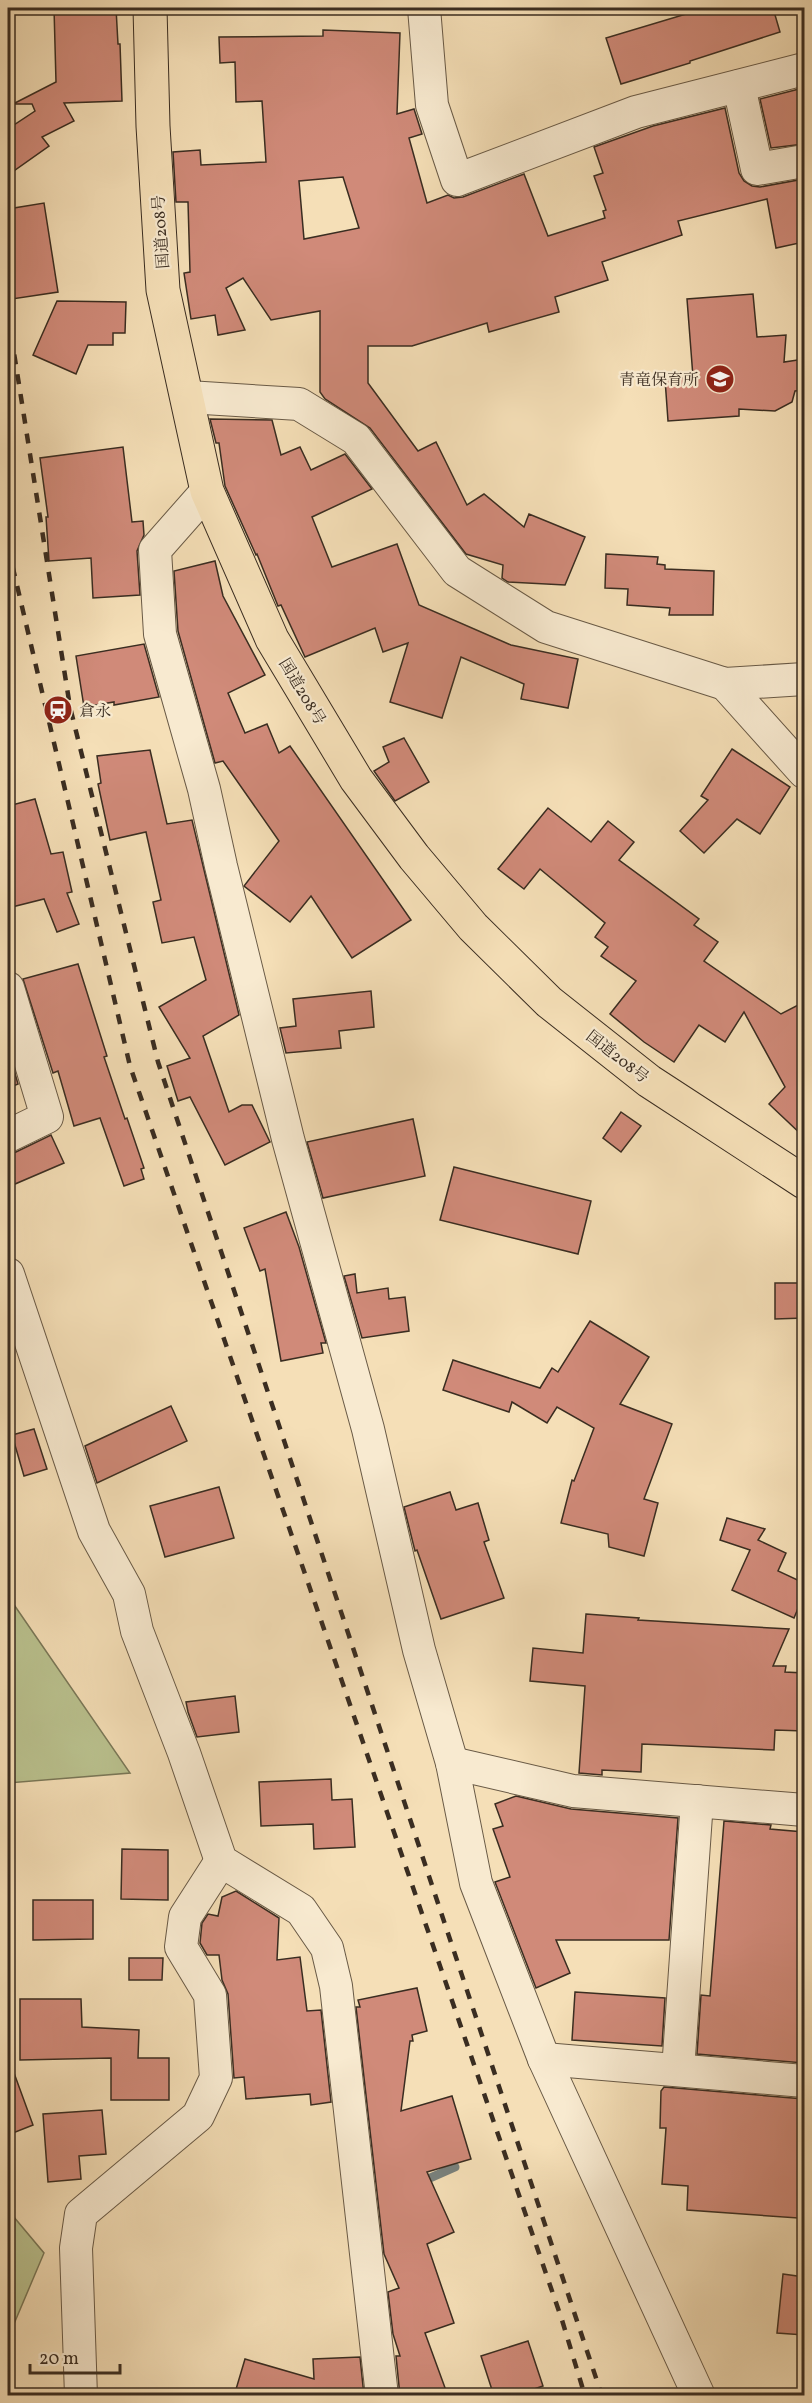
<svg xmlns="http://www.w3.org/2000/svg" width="812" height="2403" viewBox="0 0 812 2403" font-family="Vollkorn,'Noto Serif JP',serif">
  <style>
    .green { fill: #bac28f; stroke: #7a7858; stroke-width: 1.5 }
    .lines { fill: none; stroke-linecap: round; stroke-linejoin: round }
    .stream { stroke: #79817d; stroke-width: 9 }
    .building { fill: #d08a79; stroke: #3a2d21; stroke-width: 1.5; fill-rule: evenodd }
    .minor-casing { stroke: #695a46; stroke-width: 34 }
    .highway-casing { stroke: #3a2d21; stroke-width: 35 }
    .minor { stroke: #f8ead0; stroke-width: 32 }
    .highway { stroke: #f5dfb7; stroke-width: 33 }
    .rail { stroke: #3a2d21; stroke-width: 4.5; stroke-dasharray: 10 10; stroke-linecap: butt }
    .labels { text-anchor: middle; stroke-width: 4.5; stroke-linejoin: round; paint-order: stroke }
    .street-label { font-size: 16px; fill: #3a2d21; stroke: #f8ead0 }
    .poi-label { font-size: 16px; fill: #3a2d21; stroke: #f8ead0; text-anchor: end }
  </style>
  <rect width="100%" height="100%" fill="#f5dfb7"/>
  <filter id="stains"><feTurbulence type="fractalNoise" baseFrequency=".00333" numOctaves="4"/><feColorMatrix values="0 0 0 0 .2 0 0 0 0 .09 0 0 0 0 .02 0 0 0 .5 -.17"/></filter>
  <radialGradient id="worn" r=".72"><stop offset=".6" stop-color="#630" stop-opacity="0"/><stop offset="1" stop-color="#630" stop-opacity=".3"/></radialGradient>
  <g class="green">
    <path d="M8 1596 130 1773 8 1783Z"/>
    <path d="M8 2210 44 2253 8 2338Z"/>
  </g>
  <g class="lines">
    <path class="stream" d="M421 2182 455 2167"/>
  </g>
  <g class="building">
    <path d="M54 8H116L118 44H120L122 101 64 103 74 121 42 137 49 146 8 175V129L35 111 32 104H13L56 82Z"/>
    <path d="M706 8H773L780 32 690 61V63L621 84 606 38Z"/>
    <path d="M323 30 400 33 397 114 414 109 422 134 409 138 427 203 448 195 454 198 463 197 524 174 548 236 605 218 603 211 606 210 594 176 603 173 594 147 653 126 725 108 739 173 744 181 752 186 760 187 804 179V242L776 248 767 199 678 221 682 235 602 262 608 280 555 297 559 312 489 332 487 323 412 346H368V383L418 451 436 442 467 505 484 494 524 527 529 514 585 537 565 585 508 582 502 578 503 565 466 554 370 428 325 399 320 392V311L271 320 243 278 226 288 245 330 218 335 215 315 191 319 184 273 190 272 188 202H176L173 152 200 150 201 165 266 162 262 101 236 102 235 62 220 63 219 37 323 36ZM343 177 359 228 304 239 299 181Z"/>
    <path d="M803 88 804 144 771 148 760 99Z"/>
    <path d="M44 203 58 292 12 299 8 273V209Z"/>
    <path d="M753 294 757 337 786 335 784 362 804 359V390L795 391 792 402 775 411 739 409V416L668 421 665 379 693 377 687 299Z"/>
    <path d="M57 301 126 302 125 333H113V345H88L76 374 33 355Z"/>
    <path d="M210 419 272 420 281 455 300 447 311 470 345 454 372 489 312 517 332 567 397 544 419 605 511 645 578 659 568 708 521 699 524 684 461 657 442 718 390 702 408 643 383 652 375 628 305 657 281 605 278 606 257 554 256 555 225 486 219 443H216Z"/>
    <path d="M123 447 132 522 143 521 144 535 137 551 140 595 93 598 91 558 49 561 46 517H48L40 458Z"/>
    <path d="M606 554 658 557 657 564 665 565V569L714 571 713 615H669L670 608 627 605 628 589 605 588Z"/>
    <path d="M215 561 223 596 265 675 228 693 245 733 267 724 279 753 290 746 411 920 352 958 311 896 290 922 244 886 279 841 223 761 215 763 178 631 174 571Z"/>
    <path d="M144 644 159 697 114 705V702L84 707 76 656Z"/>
    <path d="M404 738 429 782 395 801 374 771 389 762 383 747Z"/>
    <path d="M732 749 790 787 760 834 737 819 704 853 680 831 708 800 701 796Z"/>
    <path d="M150 750 167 824 192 820 239 1015 203 1036 229 1112 242 1105H252L270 1142 225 1165 190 1097 178 1101 167 1066 190 1058 159 1007 206 980 194 937 162 943 153 902 161 900 146 832 110 840 98 784 101 783 97 756Z"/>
    <path d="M35 799 51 854 63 852 72 892 67 893 79 924 57 932 44 899 8 908V806Z"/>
    <path d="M548 808 591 842 608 821 634 842 619 860 699 919 694 925 718 942 704 961 781 1014 804 1002V1137L769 1104 785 1087 744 1012 725 1042 699 1025 674 1062 644 1042 610 1014 636 981 601 956 608 947 595 937 605 923 540 869 524 889 498 869Z"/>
    <path d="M78 964 107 1056 104 1057 125 1119 127 1118 144 1168 141 1169 144 1179 124 1186 100 1118 74 1126 58 1071 53 1073 23 979Z"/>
    <path d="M371 991 374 1027 339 1031 341 1048 286 1053 280 1028 296 1026 293 999Z"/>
    <path d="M8 1049 18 1084 8 1088Z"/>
    <path d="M621 1112 641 1126 621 1152 603 1138Z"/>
    <path d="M413 1119 425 1176 323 1198 307 1142Z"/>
    <path d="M51 1135 64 1163 8 1187V1154L16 1152Z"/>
    <path d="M454 1167 591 1201 578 1254 440 1220Z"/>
    <path d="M286 1212 299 1247 326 1343H321L323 1353 281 1361 265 1269 260 1271 244 1228Z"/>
    <path d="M355 1274 357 1293 388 1288 389 1299 405 1297 409 1331 362 1338 344 1276Z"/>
    <path d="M775 1283H804V1318L775 1319Z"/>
    <path d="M590 1321 649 1357 620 1404 672 1424 644 1499 658 1503 644 1556 609 1547 608 1534 561 1523 572 1480 574 1481 594 1428 557 1407 547 1423 512 1402 509 1412 443 1390 453 1360 540 1388 552 1368 558 1372Z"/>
    <path d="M171 1406 187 1441 97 1483 85 1446Z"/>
    <path d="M34 1429 47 1469 24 1476 12 1435Z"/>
    <path d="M219 1487 234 1538 165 1557 150 1506Z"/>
    <path d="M450 1492 456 1510 478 1503 489 1540 484 1542 504 1598 441 1619 417 1550 415 1551 404 1507Z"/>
    <path d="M727 1518 765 1529 758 1540 786 1553 778 1571 804 1583V1594L794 1618 732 1590 750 1550 720 1540Z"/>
    <path d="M586 1614 639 1618 638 1620 789 1629 773 1666H786L785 1672 804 1673V1731L775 1730 774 1750 642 1744 641 1772 602 1770V1775L579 1773 585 1686 530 1681 533 1648 583 1653Z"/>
    <path d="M235 1696 239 1732 197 1737 188 1712 186 1702Z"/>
    <path d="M331 1779 332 1800 352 1799 355 1847 314 1849 313 1824 261 1826 259 1782Z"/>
    <path d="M516 1796 571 1809 678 1818 669 1940H556L570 1973 536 1988 495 1882 510 1877 493 1829 503 1826 495 1804Z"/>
    <path d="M724 1821 771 1825 770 1829 804 1832V2063L697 2054 701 1995 710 1996Z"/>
    <path d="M122 1849 168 1850V1900L121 1899Z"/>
    <path d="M236 1891 279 1918 277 1960 300 1957 307 2011 321 2010 331 2102 311 2105 310 2094 246 2099 244 2077 234 2078 228 1994 222 1980 219 1955H207L200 1943 202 1923 208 1914 218 1916 222 1897Z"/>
    <path d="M33 1900H93V1939L33 1940Z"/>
    <path d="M129 1958H163L162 1980H129Z"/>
    <path d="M417 1988 427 2031 412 2035 413 2041H410L401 2111 452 2096 471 2159 427 2172 454 2232 427 2244 454 2323 425 2333 448 2396H400L396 2356H400L393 2334 388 2292 399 2288 384 2254 356 2007H360L358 2000Z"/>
    <path d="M575 1992 665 1998 662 2046 572 2040Z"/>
    <path d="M20 1999H81L82 2027 139 2030 138 2058H169V2100H111V2058L20 2060Z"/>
    <path d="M10 2062 33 2125 8 2135V2063Z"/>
    <path d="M664 2087 804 2099 798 2218 687 2210 688 2186 662 2184 666 2128H660L661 2091Z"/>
    <path d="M102 2110 106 2154 79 2156 81 2179 48 2182 43 2114Z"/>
    <path d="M783 2274 804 2277V2335L777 2333Z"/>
    <path d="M528 2341 543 2386 513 2396H494L481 2356Z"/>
    <path d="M360 2357 364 2396H234L245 2359 314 2379 313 2359Z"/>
  </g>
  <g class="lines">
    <g class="minor-casing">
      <g id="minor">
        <path d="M424 8 432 105 457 180 636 112 804 69"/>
        <path d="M739 86 757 169 804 161"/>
        <path d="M188 397 299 404 356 439 457 571 546 627 725 684 804 679"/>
        <path d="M207 491 155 550 160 634 204 789 221 866 288 1139 368 1429 419 1650 452 1763 476 1883 544 2059 699 2396"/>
        <path d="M725 684 804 772"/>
        <path d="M8 988 47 1117 8 1136"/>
        <path d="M8 1274 94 1531 129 1594 137 1631 184 1753 221 1861 301 1910 327 1948 336 1986 382 2396"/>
        <path d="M452 1763 573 1791 804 1810"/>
        <path d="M544 2059 804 2081"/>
        <path d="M678 2070 697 1801"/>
        <path d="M81 2396 76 2248 81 2214 198 2116 216 2078 210 1995 181 1947 185 1917 221 1861"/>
      </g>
    </g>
    <g class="highway-casing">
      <path id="highway" d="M150 8 153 126 163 290 207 491 272 639 356 779 414 857 473 927 549 1002 649 1081 804 1182"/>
    </g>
    <use href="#minor" class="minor"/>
    <use href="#highway" class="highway"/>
    <g class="rail">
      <path d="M8 315 70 707 158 1062 602 2396"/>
      <path d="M8 547 130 1066 562 2320 585 2396"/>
    </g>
  </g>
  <defs>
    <g id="school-disc" transform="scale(1.5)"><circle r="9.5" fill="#8f2418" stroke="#f8ead0"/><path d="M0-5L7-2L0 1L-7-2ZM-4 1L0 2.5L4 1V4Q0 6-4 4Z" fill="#fff"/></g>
    <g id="station-disc" transform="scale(1.5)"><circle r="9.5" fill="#8f2418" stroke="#f8ead0"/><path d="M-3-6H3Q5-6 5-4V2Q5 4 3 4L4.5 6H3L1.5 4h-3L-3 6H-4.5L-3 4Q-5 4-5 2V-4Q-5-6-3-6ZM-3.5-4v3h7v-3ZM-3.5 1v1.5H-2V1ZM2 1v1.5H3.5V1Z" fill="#fff"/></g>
  </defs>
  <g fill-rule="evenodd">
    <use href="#school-disc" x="720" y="379"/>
    <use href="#station-disc" x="58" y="710"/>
  </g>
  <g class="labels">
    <g class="street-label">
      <text transform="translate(160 232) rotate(-94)" y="6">国道208号</text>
      <text transform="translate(303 691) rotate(59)" y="6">国道208号</text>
      <text transform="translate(618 1056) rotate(38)" y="6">国道208号</text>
    </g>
    <g class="poi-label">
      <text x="699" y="385">青竜保育所</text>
      <text x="79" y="716" text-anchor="start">倉永</text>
    </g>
  </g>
  <rect width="812" height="2403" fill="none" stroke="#f5dfb7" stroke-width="30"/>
  <rect x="9" y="9" width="794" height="2385" fill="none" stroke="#3a2d21" stroke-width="3"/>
  <rect x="15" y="15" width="782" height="2373" fill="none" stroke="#3a2d21" stroke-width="1.5"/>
  <path d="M30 2364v9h90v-9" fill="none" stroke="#3a2d21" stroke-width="3"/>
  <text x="39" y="2364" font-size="18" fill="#3a2d21" stroke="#f8ead0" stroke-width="4.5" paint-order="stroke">20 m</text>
  <rect width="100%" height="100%" filter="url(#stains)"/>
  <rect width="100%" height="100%" fill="url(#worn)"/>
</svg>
